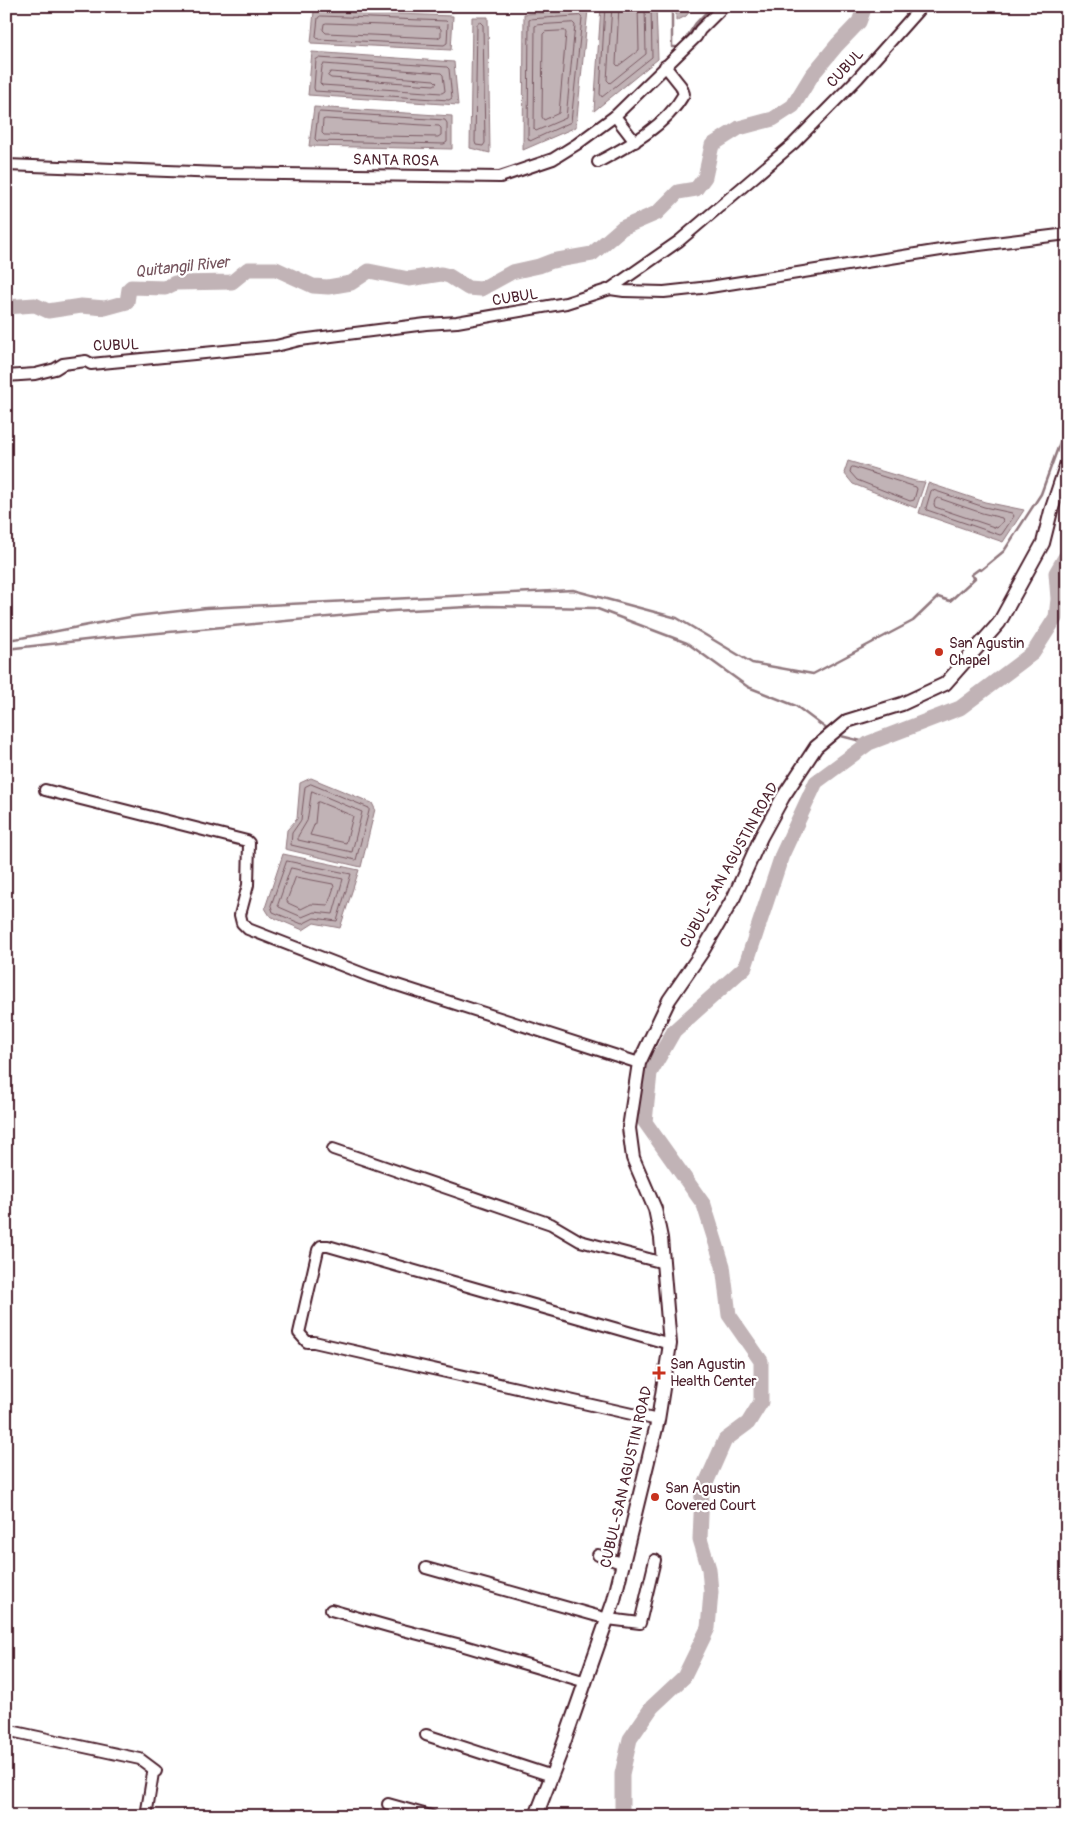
<svg xmlns="http://www.w3.org/2000/svg" width="1073" height="1822" viewBox="0 0 1073 1822" font-family="Pangolin,sans-serif">
  <style>
    .water { fill: #c1b3b6; stroke: #91787e }
    .lines { fill: none; stroke-linecap: round; stroke-linejoin: round }
    .shore { stroke: #7a5a63; stroke-width: 1 }
    .stream { stroke: #91787e; stroke-width: 2.5 }
    .river { stroke: #c1b3b6; stroke-width: 15 }
    .minor-casing { stroke: #4a1f2b; stroke-width: 14 }
    .tertiary-casing { stroke: #4a1f2b; stroke-width: 16 }
    .minor { stroke: #fff; stroke-width: 10 }
    .tertiary { stroke: #fff; stroke-width: 12 }
    .poi-dot { fill: #c8321e; stroke: #fff; stroke-width: 2 }
    .labels { text-anchor: middle; stroke-width: 4.5; stroke-linejoin: round; paint-order: stroke }
    .street-label { font-size: 15px; fill: #4a1f2b; stroke: #fff }
    .poi-label { font-size: 15px; fill: #4a1f2b; stroke: #fff; text-anchor: start }
    .water-label { font-size: 16px; font-style: italic; fill: #74535c; stroke: #fff }
  </style>
  <rect width="100%" height="100%" fill="#fff"/>
  <filter id="ink" filterUnits="userSpaceOnUse"><feTurbulence type="fractalNoise" baseFrequency=".02" numOctaves="2"/><feDisplacementMap in="SourceGraphic" scale="10" xChannelSelector="R" yChannelSelector="G"/><feConvolveMatrix kernelMatrix="1 2 1 2 8 2 1 2 1" color-interpolation-filters="sRGB"/></filter>
  <g filter="url(#ink)">
    <g class="water">
      <path d="M601 6H656L658 59 594 111Z"/>
      <path d="M676 6H694L686 16 676 21Z"/>
      <path d="M588 10 576 127 523 150 524 14Z"/>
      <path d="M314 11 453 16 451 50 311 43Z"/>
      <path d="M472 17H488L490 153 470 148Z"/>
      <path d="M312 52 454 62 458 105 308 95Z"/>
      <path d="M314 107 452 116V149L309 146Z"/>
      <path d="M848 461 915 481 925 482 916 508 853 484 844 473Z"/>
      <path d="M928 483 985 502 1024 510 1003 542 919 513Z"/>
      <path d="M311 778 372 803 375 809 361 867 285 849 287 830 297 819 300 783Z"/>
      <path d="M283 854 359 870 340 928 314 923 303 930 270 916 265 908Z"/>
    </g>
    <g class="lines">
      <g class="shore">
        <path d="M605 6 600 94 602 97 652 57 651 6"/>
        <path d="M612 6 607 80 610 83 646 54 645 6"/>
        <path d="M619 6 616 64 618 66 639 50 638 6"/>
        <path d="M321 16 446 21 448 23 447 43 444 45 318 39 316 36 318 18Z"/>
        <path d="M580 16 582 18 571 122 530 141 528 138 529 20 531 19Z"/>
        <path d="M480 22 483 25 485 143 483 146 476 145 475 142 477 25Z"/>
        <path d="M327 23 439 27 441 29V36L438 38 326 33 323 30 324 24Z"/>
        <path d="M573 23 575 25 566 118 536 131 534 129 535 26 537 25Z"/>
        <path d="M565 31 566 33 559 113 544 120 542 117 543 34 545 32Z"/>
        <path d="M319 58 447 67 449 69 452 98 449 100 315 91 314 88 316 60Z"/>
        <path d="M324 64 441 73 443 75 445 91 442 93 322 85 320 83 322 67Z"/>
        <path d="M331 72 434 80 437 83 434 85 331 78 328 76Z"/>
        <path d="M320 112 445 120 447 123V142L444 144 317 141 315 139 318 114Z"/>
        <path d="M326 119 439 126 441 128V135L438 137 324 135 322 133 323 120Z"/>
        <path d="M853 467 916 487 917 489 914 500 910 501 857 480 850 472 851 468Z"/>
        <path d="M933 490 984 507 1012 513 1014 516 1002 534 1000 535 927 510 926 508 931 491Z"/>
        <path d="M938 498 982 513 1002 518 1003 521 997 528 935 507 934 504 935 500Z"/>
        <path d="M311 784 369 808V811L356 860 291 845 292 833 301 820 305 787Z"/>
        <path d="M312 791 362 812 352 852 298 840V836L307 821Z"/>
        <path d="M319 802 353 816 346 843 310 835 315 823 317 803Z"/>
        <path d="M287 861 351 874 337 921 314 918 302 924 273 912 271 906Z"/>
        <path d="M291 868 343 879 333 914 314 912 302 917 279 907 278 905Z"/>
        <path d="M296 877 333 884 334 887 328 905 311 904 301 909 288 903 287 901Z"/>
      </g>
      <g class="stream">
        <path d="M672 6V47H676"/>
        <path d="M685 40 696 23 712 6"/>
        <path d="M1058 599 1067 603"/>
        <path d="M6 640 21 638 135 616 206 608 573 590 677 618 752 663 813 674 913 621 938 597 950 601 975 578 971 575 979 569 981 570 1004 551 1041 494 1067 423"/>
        <path d="M6 649 95 639 392 611 487 606 595 608 687 643 748 687 796 706 828 730"/>
        <path d="M841 736 869 743"/>
      </g>
      <g class="river">
        <path d="M6 307 35 305 48 311 81 306 105 308 127 302 129 289 131 287 165 288 175 283 232 282 248 269H276L313 286 328 287 351 283 369 271 409 279 441 274 449 276 468 288 481 289 512 272 539 266 552 261 592 254 622 228 657 213 678 192 696 189 705 177 712 145 739 128 773 119 793 106 812 75 837 45 859 22 865 6"/>
        <path d="M622 1816V1774L630 1739 652 1707 684 1677 708 1628 711 1592 709 1569 700 1539 702 1492 725 1440 748 1423 761 1402V1361L729 1315 723 1266 704 1205 645 1122 650 1073 674 1031 745 967 782 855 816 782 869 743 960 708 1033 653 1056 617 1058 599 1056 573 1067 554"/>
      </g>
      <g class="minor-casing">
        <g id="minor">
          <path d="M615 116 635 142"/>
          <path d="M598 162C630 145 666 126 684 94L681 86 665 66"/>
          <path d="M6 165 221 173 500 177 553 159 577 144 615 116 696 37 700 30 724 6"/>
          <path d="M610 289 624 291 664 292 710 287 947 249 1067 234"/>
          <path d="M6 376 35 374 55 369 63 364 86 361 91 364 276 346 300 340 426 324 457 322 566 303 610 289 679 241 793 144 858 78 922 6"/>
          <path d="M45 790 247 841 249 843 248 885 240 915 242 923 248 929 369 976 639 1063"/>
          <path d="M333 1149 551 1224 580 1241 664 1263"/>
          <path d="M658 1420 314 1342H307L299 1333 318 1250 321 1246H328L670 1344"/>
          <path d="M598 1555 624 1564"/>
          <path d="M426 1568 608 1619 640 1623 655 1560"/>
          <path d="M331 1610 391 1627 461 1645 586 1682"/>
          <path d="M6 1730 140 1759 156 1771 153 1773 146 1816"/>
          <path d="M426 1735 552 1776"/>
          <path d="M388 1804 431 1816"/>
        </g>
      </g>
      <g class="tertiary-casing">
        <path id="tertiary" d="M536 1816 560 1754 614 1600 658 1420 670 1344 661 1238 655 1209 633 1158 629 1128 639 1063 669 1000 702 952 734 897 761 837 783 797 816 747 847 721 902 704 945 684 953 675 999 623 1043 543 1051 511 1067 463"/>
      </g>
      <use href="#minor" class="minor"/>
      <use href="#tertiary" class="tertiary"/>
    </g>
  </g>
  <g class="poi-dot">
    <circle cx="939" cy="652" r="5"/>
    <path d="M656.5 1365.5h5v5h5v5h-5v5h-5v-5h-5v-5h5z"/>
    <circle cx="655" cy="1497" r="5"/>
  </g>
  <g class="labels">
    <g class="street-label">
      <text transform="translate(845 68) rotate(-47)" y="5">CUBUL</text>
      <text transform="translate(396 160) rotate(1)" y="5">SANTA ROSA</text>
      <text transform="translate(515 297) rotate(-9)" y="5">CUBUL</text>
      <text transform="translate(116 345) rotate(-2)" y="5">CUBUL</text>
      <text transform="translate(729 865) rotate(-61)" y="5">CUBUL-SAN AGUSTIN ROAD</text>
      <text transform="translate(626 1477) rotate(-77)" y="5">CUBUL-SAN AGUSTIN ROAD</text>
    </g>
    <g class="poi-label">
      <text x="949" y="648">San Agustin<tspan x="949" dy="17">Chapel</tspan></text>
      <text x="670" y="1369">San Agustin<tspan x="670" dy="17">Health Center</tspan></text>
      <text x="665" y="1493">San Agustin<tspan x="665" dy="17">Covered Court</tspan></text>
    </g>
    <g class="water-label">
      <text transform="translate(182 266) rotate(-6)" y="6">Quitangil River</text>
    </g>
  </g>
  <rect width="1073" height="1822" fill="none" stroke="#fff" stroke-width="25"/>
  <rect x="12" y="12" width="1048" height="1797" fill="none" stroke="#4a1f2b" stroke-width="2" filter="url(#ink)"/>
</svg>
